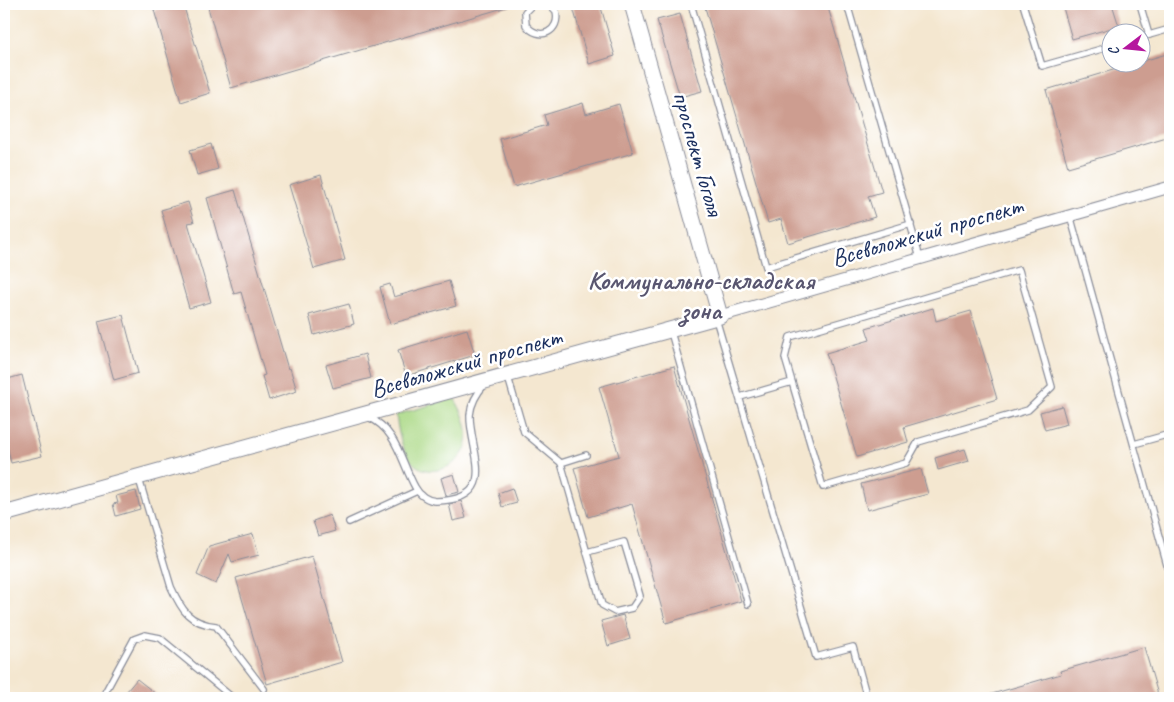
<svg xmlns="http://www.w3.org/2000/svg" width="1174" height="702" viewBox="0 0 1174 702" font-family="Caveat,sans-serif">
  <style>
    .green { fill: #abd986; stroke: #638472 }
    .building { fill: #cd9d90 }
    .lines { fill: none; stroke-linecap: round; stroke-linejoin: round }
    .service-casing { stroke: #888b97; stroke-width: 8 }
    .minor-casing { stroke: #888b97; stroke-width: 13 }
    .tertiary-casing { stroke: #888b97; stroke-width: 17 }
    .service { stroke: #fff; stroke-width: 5.5 }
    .minor { stroke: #fff; stroke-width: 11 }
    .tertiary { stroke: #fff; stroke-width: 15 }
    .labels { text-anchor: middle; stroke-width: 5; stroke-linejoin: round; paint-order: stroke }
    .street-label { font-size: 25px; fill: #1b2f5e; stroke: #fff }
    .neighbourhood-label { font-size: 26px; font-weight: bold; fill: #595670; stroke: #fff }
  </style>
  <rect width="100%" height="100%" fill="#fff"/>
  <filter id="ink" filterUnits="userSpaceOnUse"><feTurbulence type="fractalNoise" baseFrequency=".02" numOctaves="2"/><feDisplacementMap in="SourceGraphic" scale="10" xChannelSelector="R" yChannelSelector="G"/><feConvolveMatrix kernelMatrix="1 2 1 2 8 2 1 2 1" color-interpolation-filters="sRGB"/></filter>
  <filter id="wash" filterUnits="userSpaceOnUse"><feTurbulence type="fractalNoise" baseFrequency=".0096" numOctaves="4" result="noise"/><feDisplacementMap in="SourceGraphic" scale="20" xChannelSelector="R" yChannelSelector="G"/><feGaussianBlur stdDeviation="1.12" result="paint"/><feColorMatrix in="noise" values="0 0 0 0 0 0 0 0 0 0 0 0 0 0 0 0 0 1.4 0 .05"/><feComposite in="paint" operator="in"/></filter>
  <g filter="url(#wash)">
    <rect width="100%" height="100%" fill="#f4e7d0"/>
    <path class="green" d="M454 398C462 410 469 427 467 442 464 465 429 482 411 461 401 449 398 430 396 415Z"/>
    <g id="blocks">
      <g class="building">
        <path d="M176 4H183L210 93 181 102 154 10Z"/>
        <path d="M207 4H510V6L231 88Z"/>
        <path d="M572 4H600L615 56 589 64Z"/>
        <path d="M704 4H827L882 192 868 196 875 217 788 243 781 219 768 223Z"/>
        <path d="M1062 4H1112L1119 26 1072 39Z"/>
        <path d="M680 14 702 91 680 97 657 20Z"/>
        <path d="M1170 53V137L1068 167 1046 90Z"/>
        <path d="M583 103 586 114 619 104 633 153 514 187 500 139 547 125 544 115Z"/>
        <path d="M211 144 218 169 197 175 190 150Z"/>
        <path d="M321 175 345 260 314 269 289 185Z"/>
        <path d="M235 190 288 369 290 368 297 391 269 400 262 376 265 375 241 292 234 294 207 198Z"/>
        <path d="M188 202 194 222 188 223 211 302 189 308 161 210Z"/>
        <path d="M449 281 456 306 390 324 380 287 390 284 394 297Z"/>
        <path d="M349 304 354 324 314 335 309 315Z"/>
        <path d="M933 308 936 321 971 311 997 399 904 427 908 442 857 457 826 353 870 340 866 328Z"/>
        <path d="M123 315 138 373 114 380 98 321Z"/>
        <path d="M467 329 475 355 406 376 398 350Z"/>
        <path d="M365 354 371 378 333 388 326 365Z"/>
        <path d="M674 366 741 601 666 623 632 504 588 517 574 468 619 456 599 387Z"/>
        <path d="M22 375 42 456 11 463 4 432V380Z"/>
        <path d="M1062 406 1067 424 1045 430 1040 412Z"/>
        <path d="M965 449 969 461 938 470 935 458Z"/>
        <path d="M921 469 928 494 867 510 861 484Z"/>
        <path d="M454 474 459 492 446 495 441 478Z"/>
        <path d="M512 488 517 503 502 507 498 493Z"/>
        <path d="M136 491 140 509 116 516 113 504 118 503 116 496Z"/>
        <path d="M461 501 466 518 453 521 449 504Z"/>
        <path d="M330 515 335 531 318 536 313 521Z"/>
        <path d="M253 534 259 555 232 562 229 554 216 584 197 575 209 546Z"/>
        <path d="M312 556 342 662 267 684 236 578Z"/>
        <path d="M623 615 630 639 608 646 601 621Z"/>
        <path d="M1144 647 1159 698H985V696L1061 674 1060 671Z"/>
        <path d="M137 679 161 698H121Z"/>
      </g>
    </g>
  </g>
  <g filter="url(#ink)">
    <use href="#blocks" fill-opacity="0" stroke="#888b97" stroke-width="1"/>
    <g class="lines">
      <g class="service-casing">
        <g id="service">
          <path d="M533 4 525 12 526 25C539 42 561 32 556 11L549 4"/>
          <path d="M691 4 766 267 911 224"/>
          <path d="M847 4 920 258"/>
          <path d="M1023 4 1042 66 1112 46"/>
          <path d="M1140 4 1149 35"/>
          <path d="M1142 37 1170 29"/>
          <path d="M1070 215 1170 576"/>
          <path d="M716 319 816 657 853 647 867 698"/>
          <path d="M671 332 748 604"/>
          <path d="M508 377 524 432 561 463 602 605 615 612 632 608 640 596 624 542 587 552"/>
          <path d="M740 397 792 382 823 487 906 463 918 442 1028 410 1052 387 1019 270 790 337 785 358 792 382"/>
          <path d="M368 417C397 429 401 462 415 487 419 495 428 501 436 501 502 500 469 451 470 415 471 403 477 393 485 384"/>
          <path d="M1134 444 1170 434"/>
          <path d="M561 463 586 455"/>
          <path d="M139 479 171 587C182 611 189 623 216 626L264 689"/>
          <path d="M349 522 417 491"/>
          <path d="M102 698 134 639 145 635 160 638 233 698"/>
        </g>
      </g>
      <g class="minor-casing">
        <path id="minor" d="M720 316 1170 187"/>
      </g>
      <g class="tertiary-casing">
        <path id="tertiary" d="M4 514 720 316 632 4"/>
      </g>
      <use href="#service" class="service"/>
      <use href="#minor" class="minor"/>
      <use href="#tertiary" class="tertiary"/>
    </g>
  </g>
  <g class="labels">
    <g class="street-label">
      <text transform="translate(699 153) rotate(74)" y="9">проспект Гоголя</text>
      <text transform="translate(927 231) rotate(-16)" y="9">Всеволожский проспект</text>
      <text transform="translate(466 362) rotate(-16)" y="9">Всеволожский проспект</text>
    </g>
    <g class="neighbourhood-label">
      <text x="701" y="289">Коммунально-складская<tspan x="701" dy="30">зона</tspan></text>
    </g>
  </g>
  <rect width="1174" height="702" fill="none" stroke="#fff" stroke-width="20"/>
  <g transform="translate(1126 48) rotate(254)"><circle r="24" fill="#ffffff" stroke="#a4acbf"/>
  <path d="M0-4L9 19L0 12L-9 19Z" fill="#b5179e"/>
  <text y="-8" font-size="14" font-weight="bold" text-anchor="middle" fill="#1b2f5e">С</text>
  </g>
</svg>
